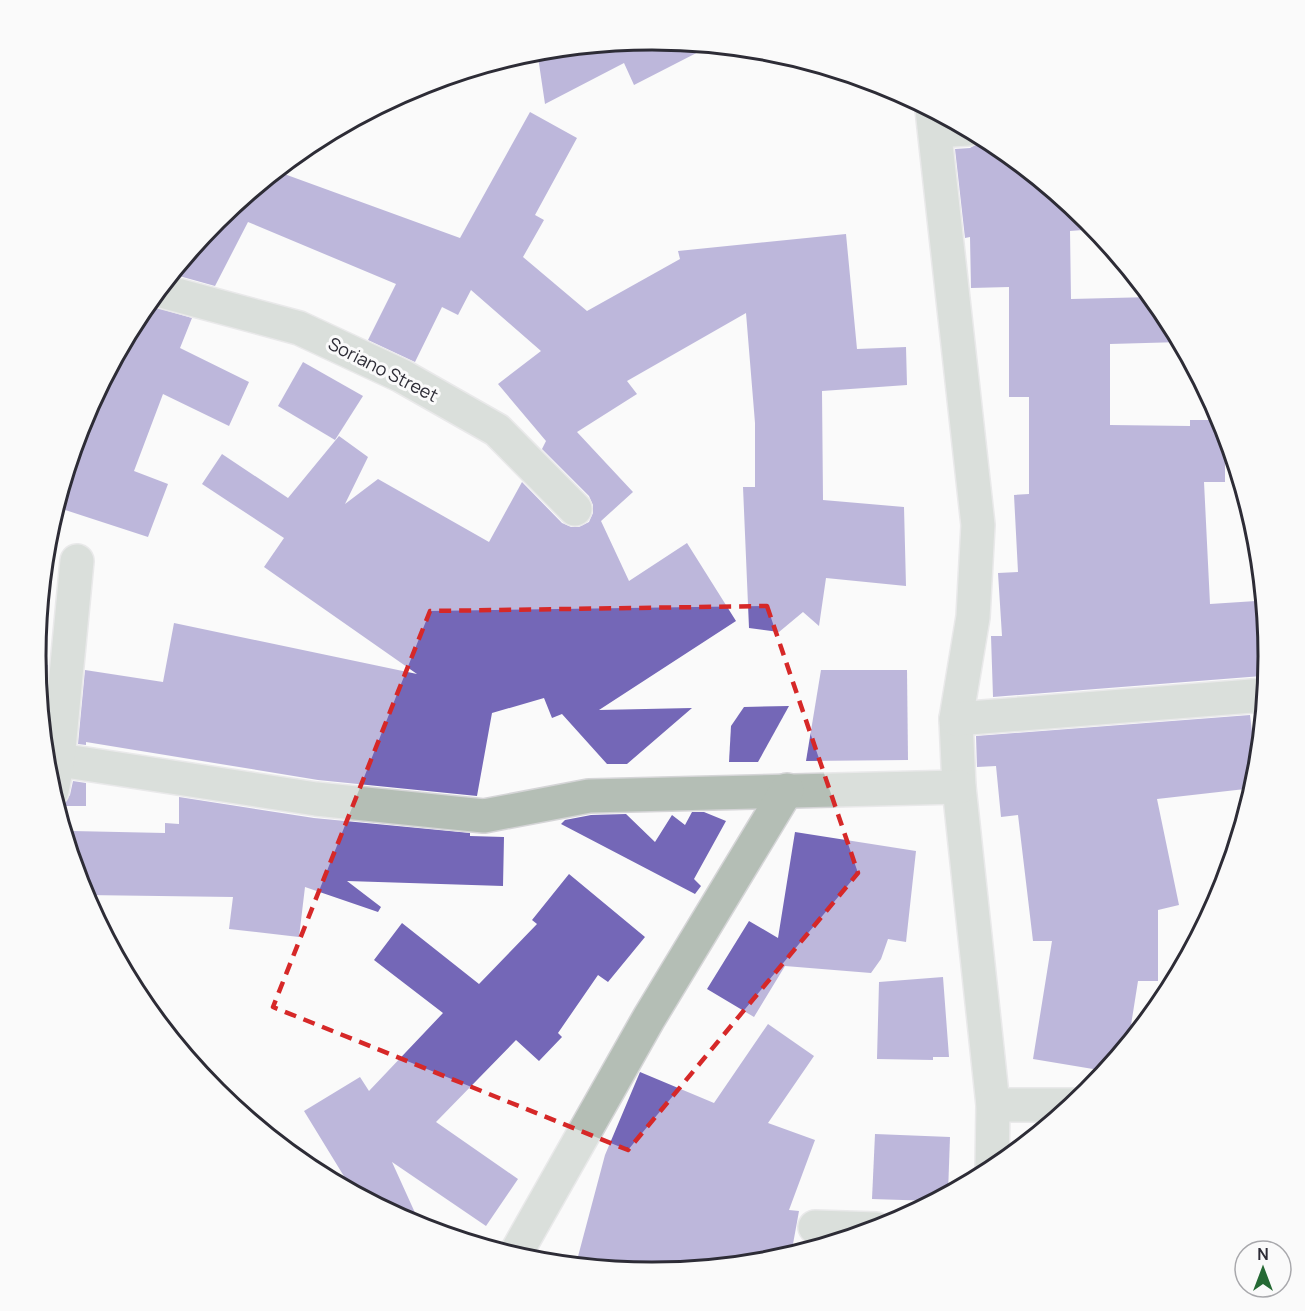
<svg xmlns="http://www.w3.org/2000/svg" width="1305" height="1311" viewBox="0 0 1305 1311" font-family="Manrope,sans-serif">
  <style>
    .building { fill: #7467b7 }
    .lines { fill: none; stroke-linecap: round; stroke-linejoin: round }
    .minor-casing { stroke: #d5d5d7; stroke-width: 36 }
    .minor { stroke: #b4beb5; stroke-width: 33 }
    .marked { fill: none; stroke: #d62828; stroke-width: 4.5; stroke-dasharray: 12 8; stroke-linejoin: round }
    .labels { text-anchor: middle; stroke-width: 6; stroke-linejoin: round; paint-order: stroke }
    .street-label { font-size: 18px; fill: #2d2c36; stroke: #fafafa }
    .rim { fill: none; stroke: #2d2c36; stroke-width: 3 }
  </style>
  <rect width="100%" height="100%" fill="#fafafa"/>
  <g class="building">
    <path d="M653 39 712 45 634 85 624 63 545 104 537 50Z"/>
    <path d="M530 112 577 138 535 215 544 220 523 257 587 311 680 259 678 251 846 234 857 349 906 347 907 385 822 391 823 500 904 507 906 586 826 578 819 626 803 612 779 632 749 628 743 487H755V423L746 313 627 381 637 394 577 432 633 492 601 521 629 581 687 543 736 621 599 710 692 708 627 764H607L562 714 552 718 544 698 492 713 477 796 318 780 86 742V745L78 744 85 670 163 682 174 623 417 674 264 567 284 538 202 484 222 454 288 498 339 436 368 457 345 504 378 479 489 542 522 482 562 523 571 527H579L589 522 593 513V505L589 496 542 449 546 441 498 384 541 351 471 290 458 315 442 307 415 362 368 340 396 284 248 222 215 286 172 274 217 219 276 171 460 238Z"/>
    <path d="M990 140 1089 220 1096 229 1070 231 1071 299 1152 297 1165 313 1181 342 1110 344V425L1190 426V420H1222L1225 430V482H1204L1210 604 1256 601 1262 676 993 697 991 636H1002L998 573 1018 572 1014 495 1029 494V397H1009V287L971 288 970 237 965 238 955 149 970 148 982 141Z"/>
    <path d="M147 305 192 318 180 348 249 382 229 426 163 394 134 471 168 484 148 537 56 507 83 419Z"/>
    <path d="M303 362 363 396 335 440 278 406Z"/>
    <path d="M37 663 48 665 43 723Z"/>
    <path d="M821 670H907L908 760 806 761Z"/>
    <path d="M789 706 758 762H729L731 726 744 707Z"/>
    <path d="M1250 715 1257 773 1254 788 1157 799 1179 905 1158 910V981H1138L1128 1044 1105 1071 1033 1059 1052 941H1033L1018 815 1001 817 996 766 977 767 976 736Z"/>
    <path d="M73 781 86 783V806H62L70 795Z"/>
    <path d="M179 797 314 818 470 833V836L504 837 503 886 347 881 381 907 378 912 305 887 299 937 229 929 233 897 85 895 72 854V831L165 833V823L179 824Z"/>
    <path d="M692 812H704L726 821 694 879 701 886 695 894 561 824 565 820 591 815 626 814 655 842 672 815 685 825Z"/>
    <path d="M795 832 916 851 906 942 888 939 881 959 871 973 785 966 754 1017 707 989 749 921 778 938Z"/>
    <path d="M569 874 645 937 608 982 598 975 558 1033 562 1037 539 1061 516 1040 436 1122 518 1179 486 1226 392 1162 421 1226 353 1191 304 1111 360 1077 369 1091 443 1013 374 960 402 923 479 984 537 924 532 920Z"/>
    <path d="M943 977 949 1057H933V1060L877 1059 879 982Z"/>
    <path d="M768 1024 814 1056 768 1123 815 1140 789 1210 799 1211 791 1255 772 1260 652 1272 576 1264 605 1155 640 1072 714 1103Z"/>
    <path d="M875 1134 950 1137 948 1193 933 1201 872 1199Z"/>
  </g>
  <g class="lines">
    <g class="minor-casing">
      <g id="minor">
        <path d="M932 109 978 525 973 617 956 719 959 787 993 1105 992 1170"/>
        <path d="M935 131 968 129"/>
        <path d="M158 290 299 328 402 376 497 430 575 509"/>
        <path d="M956 719 1265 695"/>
        <path d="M46 758 316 799 484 816 589 796 959 787"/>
        <path d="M52 791 58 759 77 561"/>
        <path d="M993 1105H1072"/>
        <path d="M815 1227 876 1229"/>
        <path d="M515 1255 649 1018 787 790"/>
      </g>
    </g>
    <use href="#minor" class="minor"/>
  </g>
  <path d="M0 0H1305V1311H0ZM767 606 858 873 628 1150 273 1007 430 611Z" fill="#fafafa" fill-opacity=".55" fill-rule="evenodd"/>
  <path class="marked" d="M767 606 858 873 628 1150 273 1007 430 611Z"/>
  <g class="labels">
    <g class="street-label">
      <text transform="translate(383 370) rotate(27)" y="6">Soriano Street</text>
    </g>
  </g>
  <path d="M0 0H1305V1311H0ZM46 656a606 606 0 1 1 1212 0a606 606 0 1 1-1212 0Z" fill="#fafafa" fill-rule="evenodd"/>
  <path class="rim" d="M46 656a606 606 0 1 1 1212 0a606 606 0 1 1-1212 0Z"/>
  <g transform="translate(1263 1269)"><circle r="28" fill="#fafafa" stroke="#a8a8ac" stroke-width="1.5"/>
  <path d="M0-4.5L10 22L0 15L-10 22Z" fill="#256934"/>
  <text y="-9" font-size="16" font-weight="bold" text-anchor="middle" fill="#2d2c36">N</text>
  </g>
</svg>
